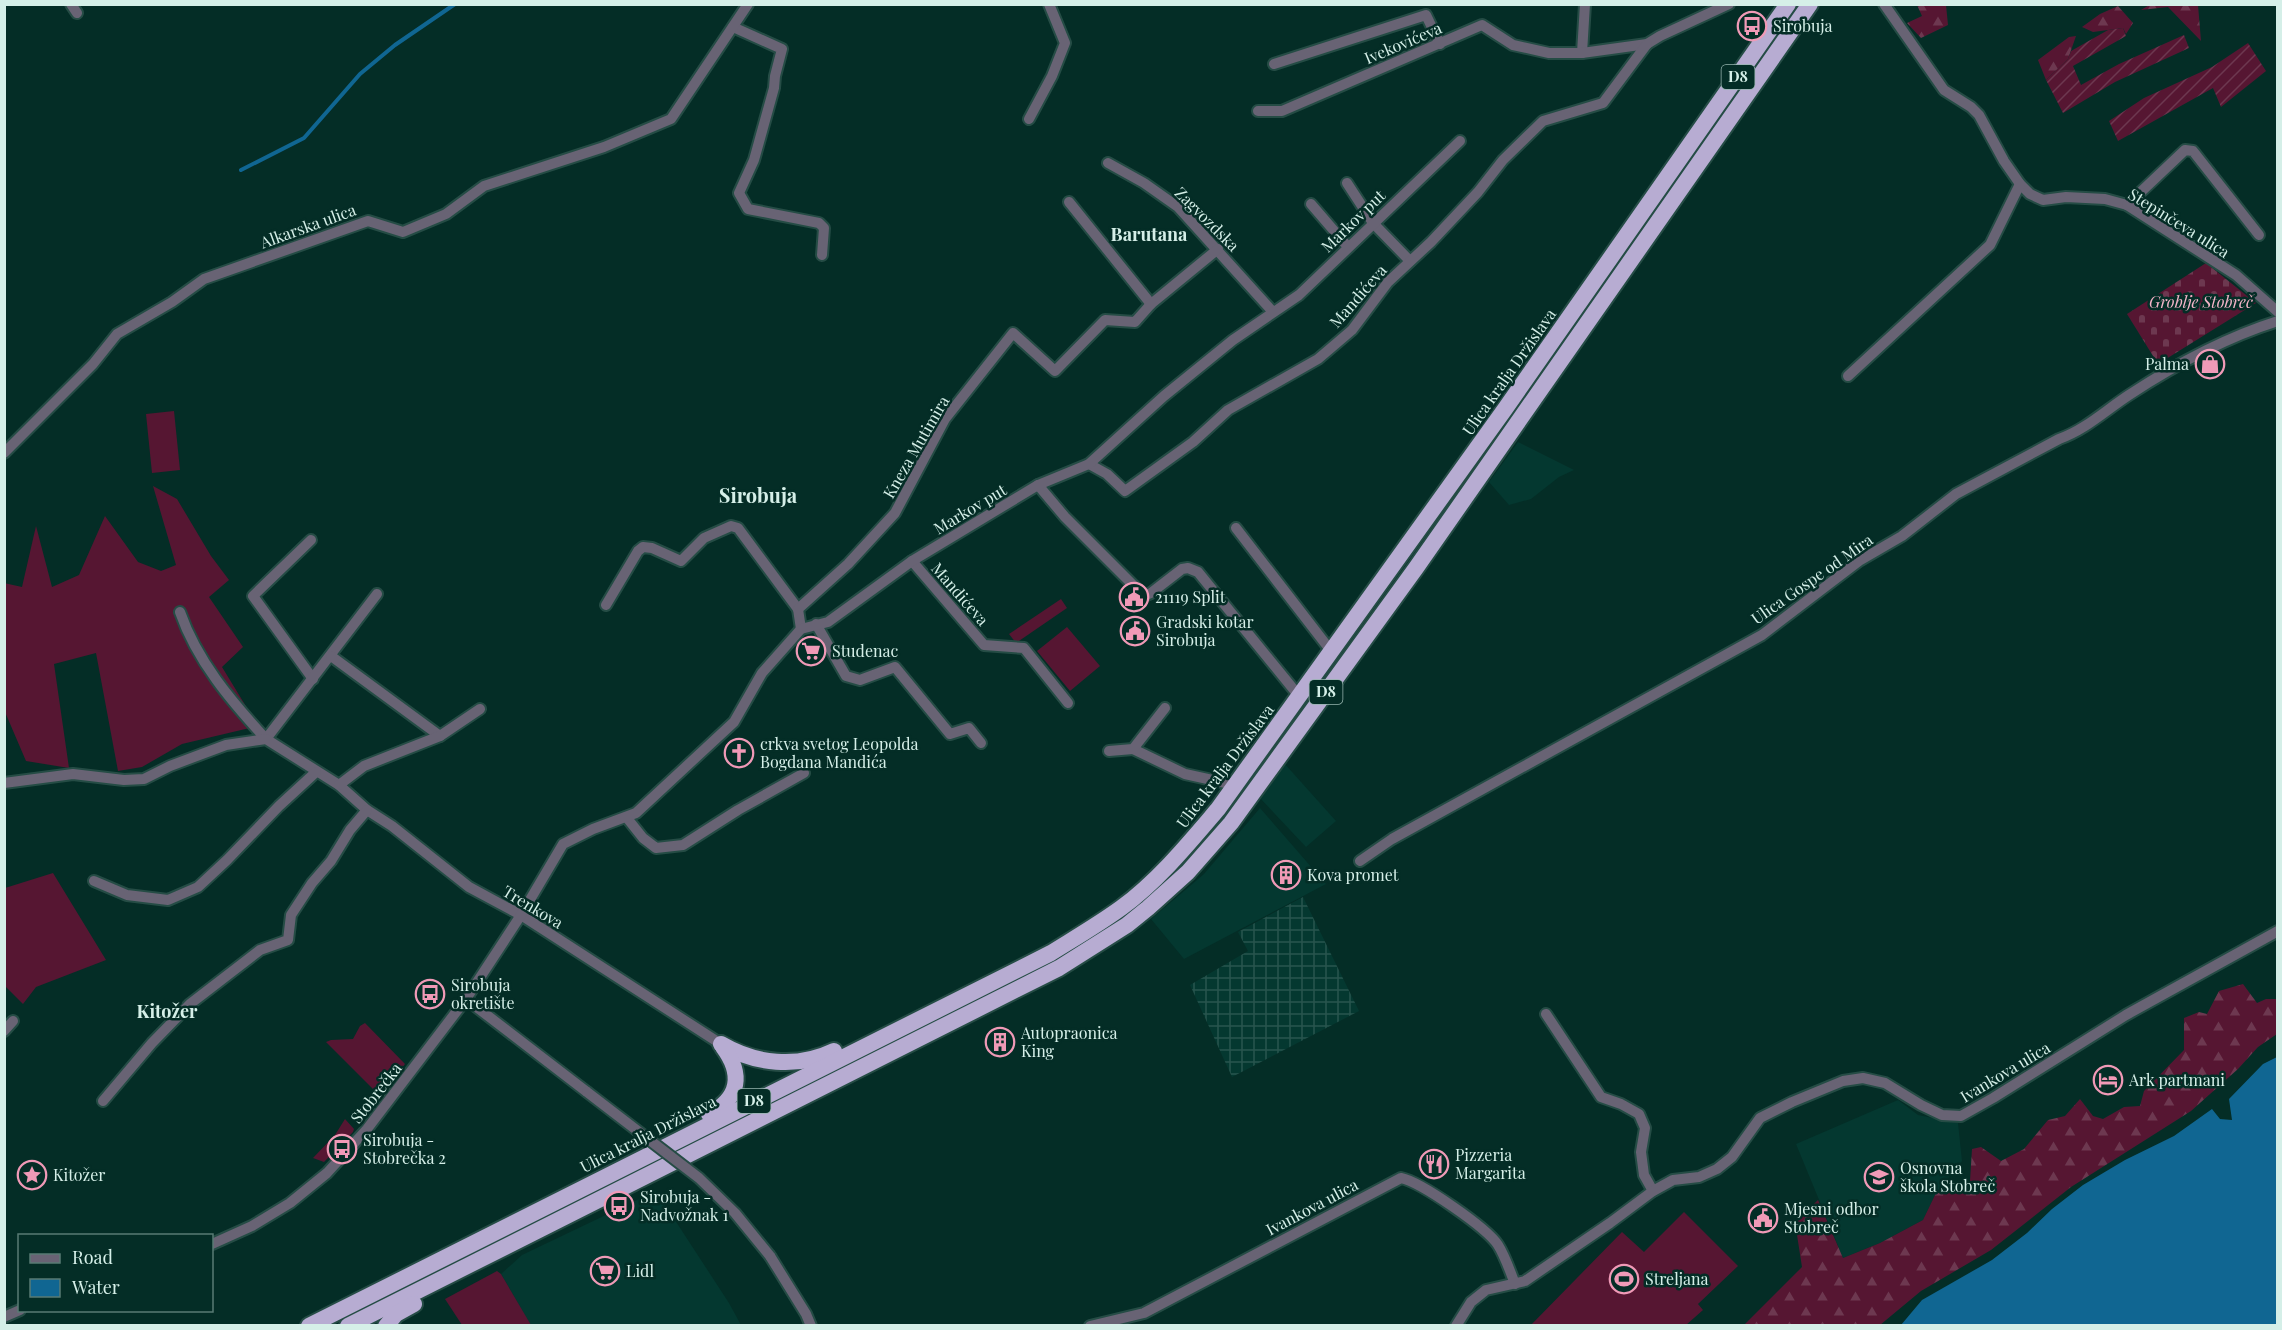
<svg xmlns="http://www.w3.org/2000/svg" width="2282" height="1330" viewBox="0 0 2282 1330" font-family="'Playfair Display',serif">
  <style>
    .built { fill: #043830 }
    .industrial { fill: url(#industrial-grid) }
    .grass { fill: #561632 }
    .forest { fill: url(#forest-firs) }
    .cemetery { fill: url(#cemetery-stones) }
    .garden { fill: url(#garden-furrows) }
    .water { fill: #106692 }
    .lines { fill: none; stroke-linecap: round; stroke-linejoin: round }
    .stream { stroke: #106692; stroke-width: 4 }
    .minor-casing { stroke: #254c45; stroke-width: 14 }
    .trunk-casing { stroke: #254c45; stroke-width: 20 }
    .minor { stroke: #686374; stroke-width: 10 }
    .trunk { stroke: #b7acd2; stroke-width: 16 }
    .minor-bridge-casing { stroke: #254c45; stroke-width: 14; stroke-linecap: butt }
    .minor-bridge { stroke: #686374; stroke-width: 10 }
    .labels { text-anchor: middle; stroke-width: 5; stroke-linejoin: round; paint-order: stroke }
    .shield { fill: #042d26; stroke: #96b5ae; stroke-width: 1.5 }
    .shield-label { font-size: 15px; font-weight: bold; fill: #d5efe8 }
    .poi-label { font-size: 16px; fill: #d5efe8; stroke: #042d26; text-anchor: start }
    .street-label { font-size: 16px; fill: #d5efe8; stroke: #042d26 }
    .park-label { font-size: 16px; font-style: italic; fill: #f5b5c9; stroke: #042d26 }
    .neighbourhood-label { font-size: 18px; font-weight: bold; fill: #d5efe8; stroke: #042d26 }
    .quarter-label { font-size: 20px; font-weight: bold; fill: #d5efe8; stroke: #042d26 }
  </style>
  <defs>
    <pattern id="industrial-grid" width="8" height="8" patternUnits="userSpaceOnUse" patternTransform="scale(1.5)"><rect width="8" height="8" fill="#043830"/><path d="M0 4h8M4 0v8" fill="none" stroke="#28554e"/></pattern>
    <pattern id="forest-firs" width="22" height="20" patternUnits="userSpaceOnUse" patternTransform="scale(1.5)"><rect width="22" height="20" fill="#561632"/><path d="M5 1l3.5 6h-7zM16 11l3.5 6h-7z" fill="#6d3850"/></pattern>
    <pattern id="cemetery-stones" width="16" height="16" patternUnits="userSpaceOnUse" patternTransform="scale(1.5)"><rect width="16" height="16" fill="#561632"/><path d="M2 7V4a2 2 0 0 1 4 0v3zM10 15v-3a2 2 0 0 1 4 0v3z" fill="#6d3850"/></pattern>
    <pattern id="garden-furrows" width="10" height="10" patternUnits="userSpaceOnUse" patternTransform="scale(1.5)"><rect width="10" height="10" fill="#561632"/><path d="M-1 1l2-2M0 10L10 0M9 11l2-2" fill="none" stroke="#6d3850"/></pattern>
  </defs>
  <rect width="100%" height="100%" fill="#042d26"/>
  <g class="built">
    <path d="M1518 442 1574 470 1559 477 1531 499 1509 505 1489 482Z"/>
    <path d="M1284 763 1336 821 1306 847 1259 797Z"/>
    <path d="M1260 808 1326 884 1184 959 1151 919 1204 874Z"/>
    <path d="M1898 1100 1918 1115 1958 1123 1962 1161 1936 1193 1923 1220 1880 1243 1843 1258 1796 1144Z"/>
    <path d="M656 1191 729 1303 741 1325H529L530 1324 501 1274 522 1255Z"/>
  </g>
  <path class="industrial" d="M1303 897 1359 1011 1232 1077 1190 985 1248 951 1238 932Z"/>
  <g class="grass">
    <path d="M174 411 180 470 152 473 146 414Z"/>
    <path d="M153 486 177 499 211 556 229 580 209 597 243 647 222 667 258 726 182 744 142 767 118 771 96 653 54 664 69 768 26 761 5 712 4 583 22 587 36 526 52 587 79 575 105 516 138 562 161 571 176 565Z"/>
    <path d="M1061 599 1067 608 1016 643 1009 634Z"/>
    <path d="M1067 627 1100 666 1070 691 1037 651Z"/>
    <path d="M53 873 106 960 36 987 23 1004 5 986V888Z"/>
    <path d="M365 1023 405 1064 380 1096 326 1042 331 1040 353 1039 360 1026Z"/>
    <path d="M345 1119 354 1129 353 1132 324 1162 313 1158 335 1135Z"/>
    <path d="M1684 1212 1738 1266 1698 1304 1703 1310 1686 1325H1531L1622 1232 1644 1252Z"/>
    <path d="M497 1271 501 1274 531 1325H462L445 1299Z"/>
  </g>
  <g class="forest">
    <path d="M2151 4 2198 5 2201 41 2168 7 2141 10Z"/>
    <path d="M1917 5H1946L1948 25 1921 38 1907 23 1922 16Z"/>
    <path d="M2118 6 2133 23 2126 34 2123 28 2093 32 2082 27 2100 14Z"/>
    <path d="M2076 36 2068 59 2046 80 2038 60 2069 37Z"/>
    <path d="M2243 984 2257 1003 2266 999H2277V1034L2258 1047 2238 1069 2191 1111 2071 1187 1991 1250 1921 1291 1880 1325H1744L1802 1267 1795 1222 1818 1200 1843 1258 1880 1243 1923 1220 1936 1193H1955L1970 1181 1972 1149 1981 1147 2001 1161 2024 1149 2048 1120 2065 1116 2080 1099 2093 1116 2103 1119 2124 1107 2140 1106 2144 1091 2184 1050V1018L2199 1012 2207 1014 2219 991Z"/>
  </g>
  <path class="cemetery" d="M2206 263 2256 303 2158 364 2127 314Z"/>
  <g class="garden">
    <path d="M2123 28 2126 36 2073 66 2081 85 2119 64 2184 35 2189 48 2115 82 2063 113 2046 80 2068 59 2071 51 2108 30Z"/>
    <path d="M2248 43 2266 71 2221 107 2213 88 2118 141 2109 121 2144 98 2212 67Z"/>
  </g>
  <path class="water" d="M2277 1057V1325H1901L1922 1300 1992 1260 2027 1233 2052 1209 2083 1185 2125 1160 2174 1136 2212 1109 2220 1119 2232 1120 2229 1099 2263 1064Z"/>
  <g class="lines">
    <path class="stream" d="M241 170 304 138 360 74 395 45 455 4"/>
    <g class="minor-casing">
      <g id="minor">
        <path d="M71 4 77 13"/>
        <path d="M1884 4 1944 90 1971 107 1979 115 2004 161 2020 184 2030 194 2043 200 2066 197 2105 199 2127 205 2236 275 2278 312"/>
        <path d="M733 27 782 49 775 76 774 88 754 160 739 193 748 209 819 223 824 228 822 255"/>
        <path d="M1582 53 1585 4"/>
        <path d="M1274 64 1426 15 1440 44"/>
        <path d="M1258 111H1282L1482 25 1513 45 1549 53H1582L1647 44 1660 36 1729 4"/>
        <path d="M1029 119 1052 76 1065 43 1049 4"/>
        <path d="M1108 163 1144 183 1178 207 1273 312"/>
        <path d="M1347 183 1373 223 1410 261"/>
        <path d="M1069 202 1151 304"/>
        <path d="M1311 204 1348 247"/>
        <path d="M2127 205 2185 150 2193 151 2259 235"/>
        <path d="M1848 376 1990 245 2020 184"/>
        <path d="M4 453 93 364 117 334 172 302 204 279 368 221 403 232 446 214 484 186 604 147 671 119 748 4"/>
        <path d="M1089 464 1107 474 1125 491 1193 442 1228 410 1318 359 1352 330 1388 282 1431 242 1478 192 1503 160 1543 121 1603 103 1647 44"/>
        <path d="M1038 485 1065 517 1144 596 1151 593 1182 569 1188 568 1198 572 1299 696"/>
        <path d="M1236 528 1331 651"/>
        <path d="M311 540 253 596 313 679"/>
        <path d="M912 561 984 645 1024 648 1068 703"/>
        <path d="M606 605 638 551 643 547 652 548 681 561 704 538 731 526 738 528 798 609"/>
        <path d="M180 612C197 661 231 701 266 739L377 594"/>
        <path d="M816 624 846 676 860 680 895 667 950 734 969 728 981 743"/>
        <path d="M801 629 798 609 848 564 895 513 945 419 1013 333 1055 371 1105 320 1135 322 1151 304 1218 249"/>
        <path d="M331 656 440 736"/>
        <path d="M1133 749 1185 774 1235 785"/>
        <path d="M1109 751 1133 749 1165 708"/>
        <path d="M4 783 73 774 124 780 144 779 170 766 226 745 266 739 339 785 367 810 392 826 469 887 521 915 721 1044"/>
        <path d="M339 785 364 766 440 736 480 709"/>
        <path d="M627 818 643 838 656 848 683 845 738 810 804 773"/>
        <path d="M1360 861 1392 839 1762 635 1859 561 1902 536 1956 494 2059 439C2085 430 2106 410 2129 395 2176 364 2224 338 2278 321"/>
        <path d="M94 881 127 895 168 900 198 887 227 860 279 806 316 772"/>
        <path d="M466 999 587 1092"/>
        <path d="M1546 1014 1601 1097 1621 1104 1639 1114 1645 1128 1641 1152 1644 1175 1653 1191"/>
        <path d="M4 1031 13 1021"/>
        <path d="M103 1101 152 1043 190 1004 260 950 288 940 291 915 312 883 331 861 350 830 367 810"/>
        <path d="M212 1244 252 1226 290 1203 327 1173 367 1129 466 999 521 915 563 844 593 829 636 813 734 722 762 673 801 629 828 622 912 561 1038 485 1089 464 1164 396 1233 340 1299 295 1460 141"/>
        <path d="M770 1256 806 1314 811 1326"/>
        <path d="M4 1317 20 1310"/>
        <path d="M1090 1326 1144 1313 1401 1178C1421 1182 1487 1228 1498 1245 1505 1256 1510 1271 1515 1284"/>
        <path d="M1456 1326 1471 1302 1486 1290 1525 1281 1610 1223 1653 1191 1673 1180 1699 1177 1717 1169 1732 1157 1760 1118 1792 1102 1843 1081 1863 1078 1885 1083 1921 1105 1942 1115 1961 1116 1993 1098 2126 1015 2278 931"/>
      </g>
    </g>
    <g class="trunk-casing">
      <g id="trunk">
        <path d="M721 1044C755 1064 797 1069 834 1051"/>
        <path d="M709 1114C740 1098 743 1074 723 1047"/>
        <path d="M309 1326 1051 953C1075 938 1099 924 1121 908 1158 881 1189 843 1218 809L1505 409 1788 4"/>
        <path d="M348 1326 1059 968 1127 925 1148 908 1188 872 1231 823 1416 568 1810 4"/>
        <path d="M386 1326 396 1314 414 1304"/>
      </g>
    </g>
    <use href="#minor" class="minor"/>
    <use href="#trunk" class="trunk"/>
    <g class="minor-bridge-casing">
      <path id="minor-bridge" d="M587 1092 699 1178 735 1213 770 1256"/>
    </g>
    <use href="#minor-bridge" class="minor-bridge"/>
  </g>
  <defs>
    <g id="bus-ring" transform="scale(1.5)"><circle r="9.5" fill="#042d26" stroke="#f09ab7" stroke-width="1.5"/><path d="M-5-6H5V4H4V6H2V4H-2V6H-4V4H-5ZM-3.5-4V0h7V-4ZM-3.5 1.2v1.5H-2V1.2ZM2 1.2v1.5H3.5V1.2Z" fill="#f09ab7"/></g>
    <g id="shop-ring" transform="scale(1.5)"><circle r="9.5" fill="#042d26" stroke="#f09ab7" stroke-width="1.5"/><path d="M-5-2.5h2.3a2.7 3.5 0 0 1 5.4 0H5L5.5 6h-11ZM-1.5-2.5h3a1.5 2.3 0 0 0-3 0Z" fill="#f09ab7"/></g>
    <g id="civic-ring" transform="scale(1.5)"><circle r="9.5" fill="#042d26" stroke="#f09ab7" stroke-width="1.5"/><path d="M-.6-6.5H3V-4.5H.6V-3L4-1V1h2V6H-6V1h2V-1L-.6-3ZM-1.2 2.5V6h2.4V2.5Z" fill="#f09ab7"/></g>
    <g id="supermarket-ring" transform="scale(1.5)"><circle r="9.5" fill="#042d26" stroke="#f09ab7" stroke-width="1.5"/><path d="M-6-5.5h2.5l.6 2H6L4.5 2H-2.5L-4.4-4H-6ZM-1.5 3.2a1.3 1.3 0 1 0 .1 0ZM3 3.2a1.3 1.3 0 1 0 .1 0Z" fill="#f09ab7"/></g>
    <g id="church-ring" transform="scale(1.5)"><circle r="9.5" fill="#042d26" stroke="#f09ab7" stroke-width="1.5"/><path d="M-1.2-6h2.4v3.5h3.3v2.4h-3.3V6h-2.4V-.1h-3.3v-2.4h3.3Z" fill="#f09ab7"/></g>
    <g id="building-ring" transform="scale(1.5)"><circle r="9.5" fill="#042d26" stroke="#f09ab7" stroke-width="1.5"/><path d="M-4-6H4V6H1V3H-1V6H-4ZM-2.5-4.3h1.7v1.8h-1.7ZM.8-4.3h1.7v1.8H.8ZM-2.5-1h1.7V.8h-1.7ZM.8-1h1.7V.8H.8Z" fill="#f09ab7"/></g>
    <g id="hotel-ring" transform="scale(1.5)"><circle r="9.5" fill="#042d26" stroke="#f09ab7" stroke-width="1.5"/><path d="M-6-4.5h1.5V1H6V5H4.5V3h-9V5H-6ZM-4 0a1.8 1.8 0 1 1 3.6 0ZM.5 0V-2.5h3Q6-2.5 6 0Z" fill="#f09ab7"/></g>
    <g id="restaurant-ring" transform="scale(1.5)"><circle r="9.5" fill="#042d26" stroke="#f09ab7" stroke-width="1.5"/><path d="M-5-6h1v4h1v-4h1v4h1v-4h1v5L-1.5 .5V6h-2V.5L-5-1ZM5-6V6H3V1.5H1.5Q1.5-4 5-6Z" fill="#f09ab7"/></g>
    <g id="sight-ring" transform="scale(1.5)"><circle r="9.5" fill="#042d26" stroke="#f09ab7" stroke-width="1.5"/><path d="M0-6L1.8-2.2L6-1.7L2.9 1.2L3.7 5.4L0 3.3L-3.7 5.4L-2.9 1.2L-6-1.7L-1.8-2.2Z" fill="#f09ab7"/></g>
    <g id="school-ring" transform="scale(1.5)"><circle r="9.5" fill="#042d26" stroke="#f09ab7" stroke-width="1.5"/><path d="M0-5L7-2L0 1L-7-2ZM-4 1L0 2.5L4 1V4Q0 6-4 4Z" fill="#f09ab7"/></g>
    <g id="stadium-ring" transform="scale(1.5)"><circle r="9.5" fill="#042d26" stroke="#f09ab7" stroke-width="1.5"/><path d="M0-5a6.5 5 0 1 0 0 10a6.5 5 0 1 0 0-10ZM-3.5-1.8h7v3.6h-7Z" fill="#f09ab7"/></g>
  </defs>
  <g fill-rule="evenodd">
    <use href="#bus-ring" x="1752" y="26"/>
    <use href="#shop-ring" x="2210" y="364"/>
    <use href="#civic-ring" x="1134" y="597"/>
    <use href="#civic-ring" x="1135" y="631"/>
    <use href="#supermarket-ring" x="811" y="651"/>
    <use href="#church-ring" x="739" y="753"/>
    <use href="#building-ring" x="1286" y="875"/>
    <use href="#bus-ring" x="430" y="994"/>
    <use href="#building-ring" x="1000" y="1042"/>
    <use href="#hotel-ring" x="2108" y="1080"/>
    <use href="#bus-ring" x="342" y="1149"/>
    <use href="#restaurant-ring" x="1434" y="1164"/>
    <use href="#sight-ring" x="32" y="1175"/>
    <use href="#school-ring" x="1879" y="1177"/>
    <use href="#bus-ring" x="619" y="1206"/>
    <use href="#civic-ring" x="1763" y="1218"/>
    <use href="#supermarket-ring" x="605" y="1271"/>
    <use href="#stadium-ring" x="1624" y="1279"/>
  </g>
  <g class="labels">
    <g class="shield">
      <rect x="1721.5" y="65" width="33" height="24" rx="4.5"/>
      <rect x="1309.5" y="680" width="33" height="24" rx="4.5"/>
      <rect x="737.5" y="1089" width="33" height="24" rx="4.5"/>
    </g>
    <g class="shield-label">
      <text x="1738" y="82">D8</text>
      <text x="1326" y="697">D8</text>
      <text x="754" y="1106">D8</text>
    </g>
    <g class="poi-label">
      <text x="1773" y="32">Sirobuja</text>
      <text x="2189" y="370" text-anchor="end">Palma</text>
      <text x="1155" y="603">21119 Split</text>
      <text x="1156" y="628">Gradski kotar<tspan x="1156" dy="18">Sirobuja</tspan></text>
      <text x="832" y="657">Studenac</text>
      <text x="760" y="750">crkva svetog Leopolda<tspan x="760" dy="18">Bogdana Mandića</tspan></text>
      <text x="1307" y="881">Kova promet</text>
      <text x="451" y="991">Sirobuja<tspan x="451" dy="18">okretište</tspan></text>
      <text x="1021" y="1039">Autopraonica<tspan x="1021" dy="18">King</tspan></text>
      <text x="2129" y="1086">Ark partmani</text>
      <text x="363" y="1146">Sirobuja -<tspan x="363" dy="18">Stobrečka 2</tspan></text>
      <text x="1455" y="1161">Pizzeria<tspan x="1455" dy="18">Margarita</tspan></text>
      <text x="1900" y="1174">Osnovna<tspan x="1900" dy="18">škola Stobreč</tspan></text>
      <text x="53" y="1181">Kitožer</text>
      <text x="640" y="1203">Sirobuja -<tspan x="640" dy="18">Nadvožnak 1</tspan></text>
      <text x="1784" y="1215">Mjesni odbor<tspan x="1784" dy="18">Stobreč</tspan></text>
      <text x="626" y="1277">Lidl</text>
      <text x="1645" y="1285">Streljana</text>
    </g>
    <g class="street-label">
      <text transform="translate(1403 43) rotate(-23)" y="6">Ivekovićeva</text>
      <text transform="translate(1207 219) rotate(45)" y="6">Zagvozdska</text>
      <text transform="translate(1353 221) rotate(-44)" y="6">Markov put</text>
      <text transform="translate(2179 223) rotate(32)" y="6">Stepinčeva ulica</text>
      <text transform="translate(308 226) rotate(-20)" y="6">Alkarska ulica</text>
      <text transform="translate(1358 296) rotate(-49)" y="6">Mandićeva</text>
      <text transform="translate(1509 372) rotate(-55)" y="6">Ulica kralja Držislava</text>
      <text transform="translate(916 447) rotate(-60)" y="6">Kneza Mutimira</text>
      <text transform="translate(970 509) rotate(-31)" y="6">Markov put</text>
      <text transform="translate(1812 579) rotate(-35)" y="6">Ulica Gospe od Mira</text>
      <text transform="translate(960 594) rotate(49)" y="6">Mandićeva</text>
      <text transform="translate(1225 766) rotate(-53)" y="6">Ulica kralja Držislava</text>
      <text transform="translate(533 907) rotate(31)" y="6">Trenkova</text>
      <text transform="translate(2005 1072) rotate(-31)" y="6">Ivankova ulica</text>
      <text transform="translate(376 1093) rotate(-52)" y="6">Stobrečka</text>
      <text transform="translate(648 1134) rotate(-27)" y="6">Ulica kralja Držislava</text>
      <text transform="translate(1312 1207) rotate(-28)" y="6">Ivankova ulica</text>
    </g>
    <g class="park-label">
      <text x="2201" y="308">Groblje Stobreč</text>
    </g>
    <g class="neighbourhood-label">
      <text x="1149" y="241">Barutana</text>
      <text x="167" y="1018">Kitožer</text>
    </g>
    <g class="quarter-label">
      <text x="758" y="503">Sirobuja</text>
    </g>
  </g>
  <rect width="2282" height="1330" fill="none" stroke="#d5efe8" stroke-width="12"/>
  <rect x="18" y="1234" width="195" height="78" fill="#042d26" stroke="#587b74" stroke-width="1.5"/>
  <rect x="30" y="1254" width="30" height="9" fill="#686374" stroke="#587b74" stroke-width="1.5"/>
  <text x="72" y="1264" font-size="18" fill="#d5efe8">Road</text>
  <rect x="30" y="1279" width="30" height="18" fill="#106692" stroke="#587b74" stroke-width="1.5"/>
  <text x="72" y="1294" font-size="18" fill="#d5efe8">Water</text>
</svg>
